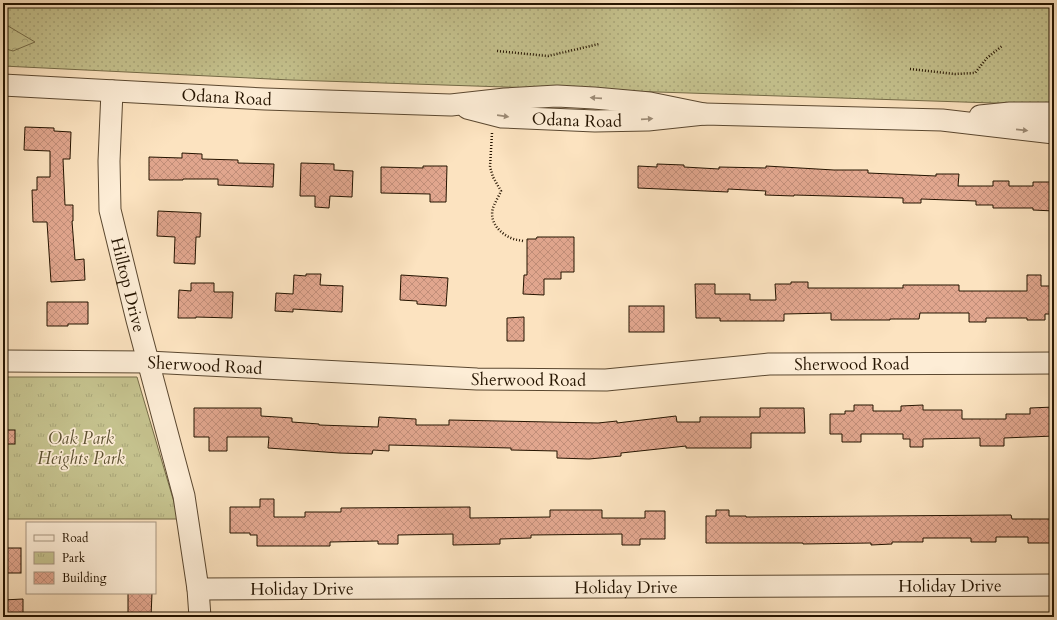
<svg xmlns="http://www.w3.org/2000/svg" width="1057" height="620" viewBox="0 0 1057 620" font-family="Cardo,serif">
  <style>
    .grass { fill: url(#grass-dots); stroke: #756b47 }
    .forest { fill: url(#forest-crowns); stroke: #756b47 }
    .park { fill: url(#park-tufts); stroke: #756b47 }
    .building { fill: url(#building-cross-hatch); stroke: #251400 }
    .lines { fill: none; stroke-linecap: round; stroke-linejoin: round }
    .minor-casing { stroke: #5b4830; stroke-width: 23 }
    .path { stroke: #251400; stroke-width: 2.5; stroke-dasharray: 1 2; stroke-linecap: butt }
    .minor { stroke: #fdedd6; stroke-width: 21 }
    .oneway { fill: #9c8b76 }
    .labels { text-anchor: middle; stroke-width: 3.5; stroke-linejoin: round; paint-order: stroke }
    .street-label { font-size: 17px; fill: #251400; stroke: #fdedd6 }
    .park-label { font-size: 17px; font-style: italic; fill: #5d5132; stroke: #fdedd6 }
  </style>
  <defs>
    <pattern id="grass-dots" width="8" height="8" patternUnits="userSpaceOnUse"><rect width="8" height="8" fill="#c5c28e"/><path d="M2 2h.1M6 6h.1" fill="none" stroke="#a9a679" stroke-width="1.8" stroke-linecap="round"/></pattern>
    <pattern id="forest-crowns" width="20" height="18" patternUnits="userSpaceOnUse"><rect width="20" height="18" fill="#c5c28e"/><path d="M2 6a3 3 0 1 1 6 0M12 15a3 3 0 1 1 6 0" fill="none" stroke="#a9a679"/></pattern>
    <pattern id="park-tufts" width="24" height="20" patternUnits="userSpaceOnUse"><rect width="24" height="20" fill="#c5c28e"/><path d="M3 7l-1-3M5 7V3M7 7l1-3M15 17l-1-3M17 17v-4M19 17l1-3" fill="none" stroke="#a9a679"/></pattern>
    <pattern id="building-cross-hatch" width="8" height="8" patternUnits="userSpaceOnUse"><rect width="8" height="8" fill="#e1a68e"/><path d="M0 0l8 8M0 8l8-8" fill="none" stroke="#c18e79"/></pattern>
  </defs>
  <rect width="100%" height="100%" fill="#fce3c0"/>
  <filter id="stains"><feTurbulence type="fractalNoise" baseFrequency=".005" numOctaves="4"/><feColorMatrix values="0 0 0 0 .2 0 0 0 0 .09 0 0 0 0 .02 0 0 0 .5 -.17"/></filter>
  <radialGradient id="worn" r=".72"><stop offset=".6" stop-color="#630" stop-opacity="0"/><stop offset="1" stop-color="#630" stop-opacity=".3"/></radialGradient>
  <path class="grass" d="M3 3H1054V105L291 80 3 66Z"/>
  <path class="forest" d="M3 23 35 42 13 51 3 48Z"/>
  <path class="park" d="M3 377H137L179 519H3Z"/>
  <g class="building">
    <path d="M25 127 54 128V131L71 132 70 159H63L65 205H73V221H72L75 260 84 259 85 280 51 282 47 222H33L32 190H37V177H50V151L24 150Z"/>
    <path d="M182 153 202 154V159L238 160V163L274 164 273 187 218 185V179H183V180H149V157L182 158Z"/>
    <path d="M301 163 334 164V170L353 171 352 197 330 196 329 208 315 207V196H300Z"/>
    <path d="M657 164 684 165V167L719 169V167L766 168V166L834 170H868V173L936 176V174H959L958 186H993V181H1009V186H1033V182H1053V185H1054V211L1033 210V208H993V205H976V201L921 199V203H903V198L794 195V196L765 195 766 191 728 189V192L638 188V166L657 167Z"/>
    <path d="M423 166H447L446 202H430V194L381 193V167L423 168Z"/>
    <path d="M158 211 201 213 200 237H196L195 264 174 263 175 237 157 236Z"/>
    <path d="M537 237H574V272H561V279H544V295L523 294 524 275H527V239H536Z"/>
    <path d="M306 274H321L320 285 343 286 342 312 293 309V312L275 311 276 293 293 294 294 275 306 276Z"/>
    <path d="M401 275 448 278 446 306 417 304V301L400 300Z"/>
    <path d="M1027 275H1041V286H1054V314H1045V320H1027V318H986V322H969V313H920L919 319H890V320H831V313L784 314V321H720V318H696L695 284H715V294H750V300H776L775 284H791V282H808V288H903V285H959V291H1027Z"/>
    <path d="M191 283H214V292H233L232 318 196 317V318H178L179 290 191 291Z"/>
    <path d="M47 302H88V324H68V326H47Z"/>
    <rect x="629" y="306" width="35" height="26"/>
    <path d="M524 317V341H507V318Z"/>
    <path d="M854 405H873V411H901V406L923 405V410H962V419H1006V414H1030V408L1054 407V436L1004 438V446H980V438L923 439V447H910V439H903V434H861V442H842V434H830V414H845V411H854Z"/>
    <path d="M194 408H261V416L292 418V422L319 424V425L378 427 379 417 416 419V425H449V420L598 423 617 421V423L676 416 677 422H700V417H760V408H804L805 433H751V448H686V446L621 453V456L589 459 557 458V451L511 450V448L389 445V451L373 450 372 454 339 453 268 448 269 437H227V451H209V437H194Z"/>
    <rect x="3" y="430" width="12" height="14"/>
    <path d="M260 499H274V517H305V512H341V508L470 507V518L550 517V510H602V518H645V511H665V539H640V545H622V534L531 535V538L500 539V544L453 545V534L398 535V544H378V541L330 542V546H257V535H250V533H230V507H260Z"/>
    <path d="M716 510H729V516H746V517L1011 515 1012 519H1054V543H1028V537H996V542H971V538H923V542H892V544L871 545V543L803 544V543H706V516H716Z"/>
    <rect x="3" y="548" width="18" height="25"/>
    <path d="M128 593H152L151 617H128Z"/>
    <path d="M23 599V617H3V600Z"/>
  </g>
  <g class="lines">
    <g class="minor-casing">
      <g id="minor">
        <path id="s1" d="M3 85 265 99 451 105 505 99 557 96 594 98 650 103 704 114"/>
        <path id="s2" d="M112 91 109 161 110 210 137 320 184 496 198 589 200 617"/>
        <path id="s3" d="M467 108 502 117 595 121 648 120 704 114 942 120 1054 133"/>
        <path d="M980 116 1010 113H1054"/>
        <path id="s4" d="M3 361 148 362 477 379 606 380 769 364 1054 363"/>
        <path id="s5" d="M198 589 1054 585"/>
      </g>
    </g>
    <g class="path">
      <path d="M497 51 548 56 599 44"/>
      <path d="M910 69 955 74 975 73 987 58 1002 46"/>
      <path d="M492 133 490 167 493 177 501 191C499 196 495 202 493 208 489 221 499 233 511 238 515 240 519 240 523 241"/>
    </g>
    <use href="#minor" class="minor"/>
  </g>
  <defs><path id="oneway-solid" d="M-6-.8H1V-3.2L6.5 0L1 3.2V.8H-6Z"/></defs>
  <g class="oneway">
    <use href="#oneway-solid" transform="translate(596 98) rotate(-176)"/>
    <use href="#oneway-solid" transform="translate(503 116) rotate(8)"/>
    <use href="#oneway-solid" transform="translate(647 119) rotate(-4)"/>
    <use href="#oneway-solid" transform="translate(1022 130) rotate(6)"/>
  </g>
  <g class="labels">
    <g class="street-label">
      <text dy="6" stroke="none"><textPath href="#s1" startOffset="224">Odana Road</textPath></text>
      <text dy="6" stroke="none"><textPath href="#s3" startOffset="111">Odana Road</textPath></text>
      <text dy="6" stroke="none"><textPath href="#s2" startOffset="196">Hilltop Drive</textPath></text>
      <text dy="6" stroke="none"><textPath href="#s4" startOffset="850">Sherwood Road</textPath></text>
      <text dy="6" stroke="none"><textPath href="#s4" startOffset="202">Sherwood Road</textPath></text>
      <text dy="6" stroke="none"><textPath href="#s4" startOffset="526">Sherwood Road</textPath></text>
      <text dy="6" stroke="none"><textPath href="#s5" startOffset="752">Holiday Drive</textPath></text>
      <text dy="6" stroke="none"><textPath href="#s5" startOffset="428">Holiday Drive</textPath></text>
      <text dy="6" stroke="none"><textPath href="#s5" startOffset="104">Holiday Drive</textPath></text>
    </g>
    <g class="park-label">
      <text x="81" y="444">Oak Park<tspan x="81" dy="20">Heights Park</tspan></text>
    </g>
  </g>
  <rect width="1057" height="620" fill="none" stroke="#fce3c0" stroke-width="16"/>
  <rect x="4" y="4" width="1049" height="612" fill="none" stroke="#251400" stroke-width="2"/>
  <rect x="8" y="8" width="1041" height="604" fill="none" stroke="#251400"/>
  <rect x="26" y="522" width="130" height="72" fill="#fdedd6" stroke="#a79680"/>
  <rect x="34" y="535" width="20" height="6" fill="#fdedd6" stroke="#a79680"/>
  <text x="62" y="542" font-size="12" fill="#251400">Road</text>
  <rect x="34" y="552" width="20" height="12" fill="url(#park-tufts)" stroke="#a79680"/>
  <text x="62" y="562" font-size="12" fill="#251400">Park</text>
  <rect x="34" y="572" width="20" height="12" fill="url(#building-cross-hatch)" stroke="#a79680"/>
  <text x="62" y="582" font-size="12" fill="#251400">Building</text>
  <rect width="100%" height="100%" filter="url(#stains)"/>
  <rect width="100%" height="100%" fill="url(#worn)"/>
</svg>
